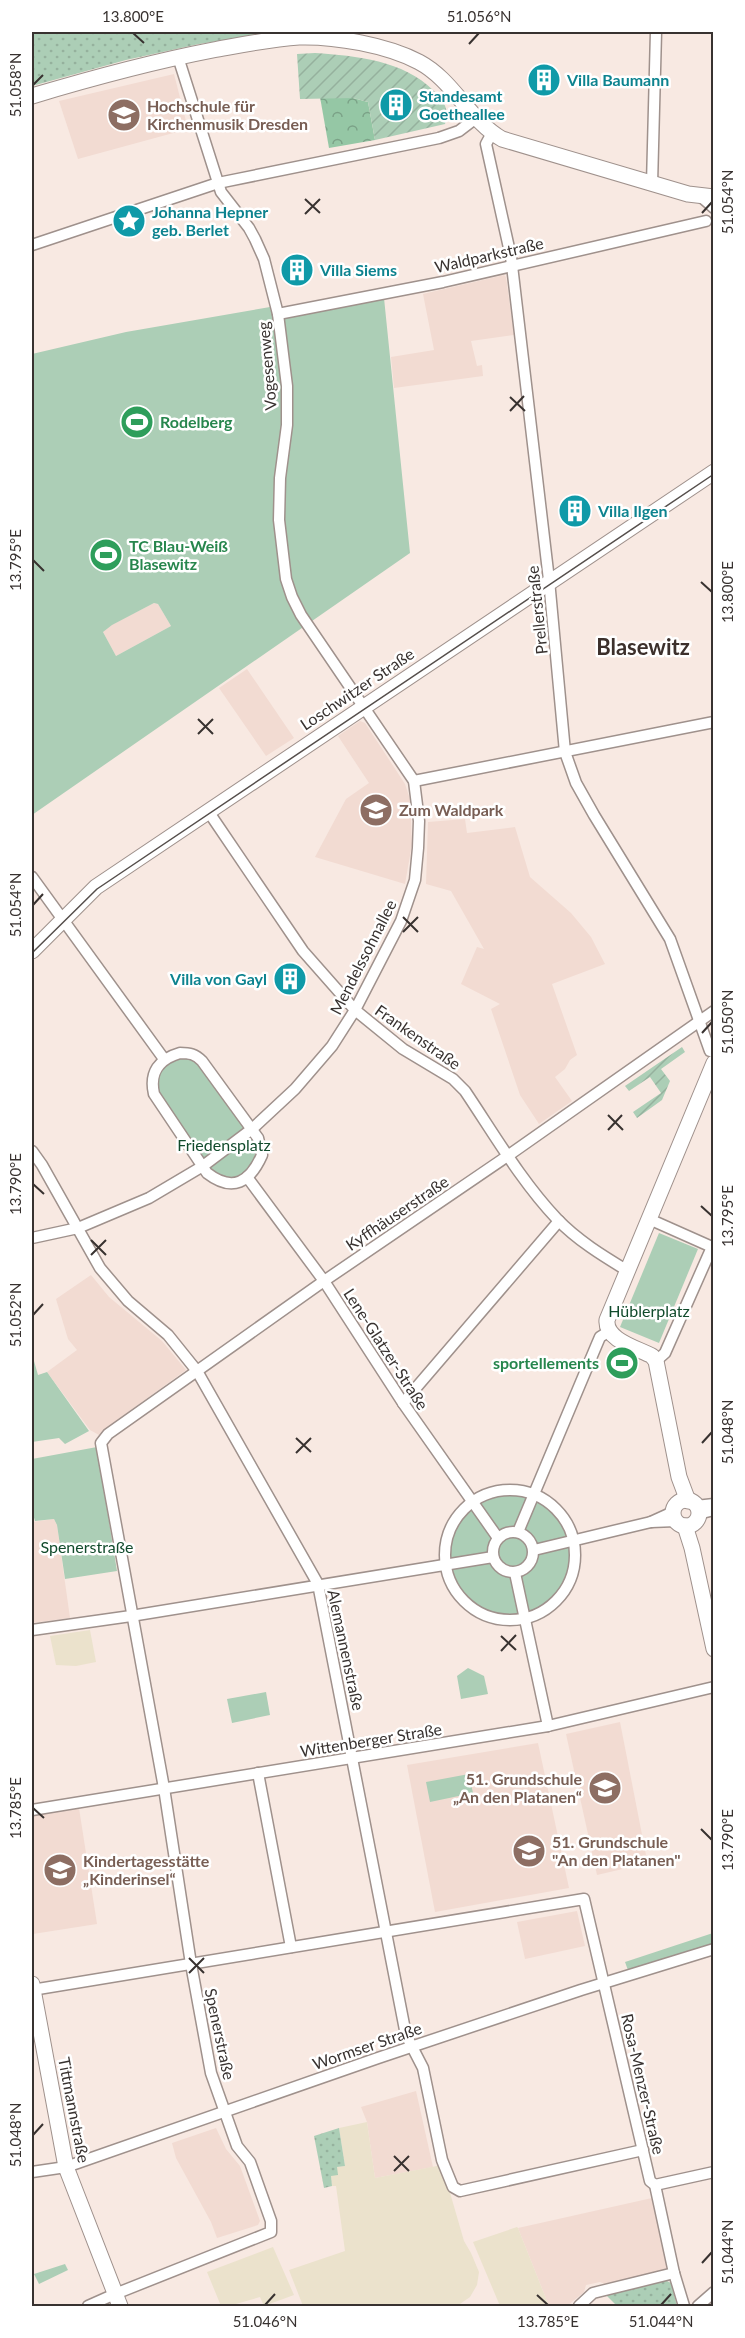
<svg xmlns="http://www.w3.org/2000/svg" width="745" height="2338" viewBox="0 0 745 2338" font-family="Lato,sans-serif">
  <style>
    .built { fill: #f2dbd2 }
    .industrial { fill: #ebe2cc }
    .grass { fill: url(#grass-dots) }
    .forest { fill: url(#forest-crowns) }
    .park { fill: #acceb6; fill-rule: evenodd }
    .garden { fill: url(#garden-furrows) }
    .lines { fill: none; stroke-linecap: round; stroke-linejoin: round }
    .street-casing { stroke: #9f918c; stroke-width: 13 }
    .secondary-casing { stroke: #9f918c; stroke-width: 17 }
    .street { stroke: #fff; stroke-width: 10 }
    .secondary { stroke: #fff; stroke-width: 15 }
    .tram { stroke: #554e4b; stroke-width: 1.5 }
    .ticks { fill: none; stroke: #383230; stroke-width: 2 }
    .labels { text-anchor: middle; stroke-width: 5; stroke-linejoin: round; paint-order: stroke }
    .culture-label { font-size: 16px; font-weight: bold; fill: #0d838f; stroke: #fff; text-anchor: start }
    .education-label { font-size: 16px; font-weight: bold; fill: #785e54; stroke: #fff; text-anchor: start }
    .street-label { font-size: 16px; fill: #383230; stroke: #fff }
    .leisure-label { font-size: 16px; font-weight: bold; fill: #27864d; stroke: #fff; text-anchor: start }
    .park-label { font-size: 16px; fill: #114b2c; stroke: #fff }
    .district-label { font-size: 22px; font-weight: bold; fill: #3c302c; stroke: #fff }
    .neatline { fill: none; stroke: #383230; stroke-width: 2 }
    .ticks-label { font-size: 15px; text-anchor: middle; fill: #383230 }
  </style>
  <defs>
    <pattern id="grass-dots" width="8" height="8" patternUnits="userSpaceOnUse" patternTransform="scale(1.5)"><rect width="8" height="8" fill="#acceb6"/><path d="M2 2h.1M6 6h.1" fill="none" stroke="#95b19d" stroke-width="1.8" stroke-linecap="round"/></pattern>
    <pattern id="forest-crowns" width="20" height="18" patternUnits="userSpaceOnUse" patternTransform="scale(1.5)"><rect width="20" height="18" fill="#95c7a5"/><path d="M2 6a3 3 0 1 1 6 0M12 15a3 3 0 1 1 6 0" fill="none" stroke="#7ba287"/></pattern>
    <pattern id="garden-furrows" width="10" height="10" patternUnits="userSpaceOnUse" patternTransform="scale(1.5)"><rect width="10" height="10" fill="#acceb6"/><path d="M-1 1l2-2M0 10L10 0M9 11l2-2" fill="none" stroke="#95b19d"/></pattern>
  </defs>
  <rect width="100%" height="100%" fill="#f8e9e2"/>
  <g class="built">
    <path d="M174 74 188 129 78 159 59 101Z"/>
    <path d="M504 275 506 277 514 335 471 341 477 366 482 365 483 376 394 388 391 357 434 350 423 294Z"/>
    <path d="M154 603 158 604 171 626 116 656 103 632 111 625Z"/>
    <path d="M247 669 294 738 266 756 219 688Z"/>
    <path d="M360 721 365 723 405 784 410 799 412 844 405 884 315 857 346 799 369 783 338 736Z"/>
    <path d="M465 819 467 833 515 827 530 877 571 913 591 937 605 964 552 984 577 1055 570 1060 565 1069 555 1077 572 1101 539 1124 520 1095 491 1009 500 1004 461 984 477 947 484 949 451 891 426 884 428 822Z"/>
    <path d="M91 1275 109 1297 162 1341 186 1370 102 1431 99 1435 90 1430 47 1372 77 1350 68 1339 56 1299Z"/>
    <path d="M54 1519 57 1525 70 1618 32 1623V1522Z"/>
    <path d="M620 1722 646 1855 643 1857 644 1864 597 1875 566 1734Z"/>
    <path d="M538 1743 569 1888 435 1912 407 1765Z"/>
    <path d="M79 1808 97 1924 33 1934 32 1923V1816Z"/>
    <path d="M577 1911 585 1946 525 1959 517 1922Z"/>
    <path d="M416 2091 433 2167 375 2178 367 2122 361 2107Z"/>
    <path d="M216 2128 226 2149 240 2166 260 2221 258 2225 217 2238 211 2222 176 2158 172 2143Z"/>
    <path d="M652 2198 668 2266 667 2270 605 2284 600 2282 586 2285 584 2292 567 2306H549L518 2228Z"/>
  </g>
  <g class="industrial">
    <path d="M90 1630 96 1662 76 1666 56 1665 50 1636Z"/>
    <path d="M367 2122 375 2178 442 2165 464 2241 471 2253 479 2272 477 2285 470 2297 457 2306H303L289 2270 345 2251 336 2186H332L331 2176 337 2167 345 2166 339 2128Z"/>
    <path d="M517 2227 518 2228 549 2306H500L473 2242Z"/>
    <path d="M273 2247 294 2295 264 2306 260 2297 229 2306H221L207 2272Z"/>
  </g>
  <g class="grass">
    <path d="M32 32H277L199 44 126 60 32 86Z"/>
    <path d="M339 2128 345 2166 337 2167 338 2175 331 2176 332 2186 324 2188 314 2136Z"/>
    <path d="M665 2280 671 2283 677 2306H617L606 2295Z"/>
  </g>
  <path class="forest" d="M320 97 353 98 368 102 375 140 329 148Z"/>
  <g class="park">
    <path d="M384 298 410 553 32 815V354L126 332 270 307 273 320ZM154 603 158 604 171 626 116 656 103 632 112 625Z"/>
    <path d="M179 1058 190 1059 197 1063 254 1142C261 1169 235 1190 212 1172 205 1166 164 1104 159 1094 156 1089 157 1082 157 1076L167 1064Z"/>
    <path d="M659 1233 698 1249 659 1343 620 1327Z"/>
    <path d="M32 1354 38 1375 47 1372 89 1431 65 1444 59 1438 32 1442Z"/>
    <path d="M97 1447 117 1571 65 1579 57 1525 54 1519 35 1521 32 1511V1459Z"/>
    <circle cx="509" cy="1554" r="62"/>
    <path d="M468 1668 484 1676 488 1694 461 1699 457 1676Z"/>
    <path d="M266 1692 270 1715 232 1723 227 1699Z"/>
    <path d="M469 1774 473 1793 430 1802 426 1782Z"/>
    <path d="M713 1933V1945L629 1973 625 1962Z"/>
    <path d="M65 2264 68 2270 39 2284 34 2274Z"/>
  </g>
  <g class="garden">
    <path d="M315 53C357 56 403 60 434 91 444 101 450 110 445 124L375 140 368 102 353 98 300 99 297 54Z"/>
    <path d="M682 1047 685 1052 661 1069 670 1081 662 1100 637 1118 633 1112 661 1093 650 1077 629 1091 625 1086Z"/>
  </g>
  <g class="lines">
    <g class="street-casing">
      <g id="street">
        <path d="M492 133 486 144 511 257 549 580 565 752 576 783 594 815 670 939 710 1051 714 1052"/>
        <path d="M652 184 656 32"/>
        <path d="M699 195 714 208"/>
        <path d="M32 245 218 183 439 138 459 131 476 118"/>
        <path d="M278 314 443 282 706 221"/>
        <path d="M414 781 714 722"/>
        <path d="M208 811 303 951 355 1010 403 1049 453 1079 465 1091C494 1134 521 1181 557 1219 577 1240 603 1256 628 1271"/>
        <path d="M32 877 164 1059"/>
        <path d="M180 1053C190 1053 195 1054 202 1061L258 1138 262 1155C250 1182 233 1193 207 1173L154 1094C149 1072 159 1059 180 1053Z"/>
        <path d="M32 1151 42 1165 100 1268 128 1301 168 1335 197 1371 318 1584 406 2035 423 2068 442 2160 453 2187 460 2191 643 2150"/>
        <path d="M247 1177 324 1281 403 1403 498 1538"/>
        <path d="M649 1219 712 1247 665 1353 656 1361"/>
        <path d="M32 1238 78 1228 149 1198 203 1166 252 1129 295 1089 332 1046 355 1010 401 921 415 880 418 848 419 821 414 781 301 615 292 597 286 579 279 520 280 478 287 425V386L278 314 264 259 255 239 249 228 221 192 178 57"/>
        <path d="M403 1403 559 1221"/>
        <circle cx="510" cy="1555" r="65"/>
        <path d="M696 1506 714 1504"/>
        <path d="M698 1514 714 1510"/>
        <path d="M651 1522 676 1521"/>
        <circle cx="513" cy="1552" r="20"/>
        <path d="M518 1532 597 1344 600 1337 608 1332"/>
        <path d="M534 1550 651 1522 673 1512"/>
        <path d="M515 1573 548 1726"/>
        <path d="M32 1630 131 1616 493 1557"/>
        <path d="M258 1773 291 1947"/>
        <path d="M32 1810 548 1726 714 1687"/>
        <path d="M32 1990 584 1899 650 2181 655 2185 674 2273 684 2306"/>
        <path d="M32 2172 66 2167 378 2058 581 1990 714 1949"/>
        <path d="M655 2185 714 2172"/>
        <path d="M88 2306 115 2294 271 2232V2221L250 2162 237 2146 211 2073 191 1964 164 1788 101 1443 108 1434 324 1281 509 1155 714 1011"/>
        <path d="M579 2306 593 2293 674 2273"/>
        <path d="M698 2306 714 2292"/>
      </g>
    </g>
    <g class="secondary-casing">
      <g id="secondary">
        <path d="M32 96C92 78 151 62 213 50 241 45 270 39 299 37 335 36 387 45 419 62 453 80 469 120 502 139L688 194 714 197"/>
        <path d="M32 951 96 887 714 472"/>
        <circle cx="686" cy="1513" r="13"/>
        <path d="M688 1501 679 1477 656 1361 652 1356C637 1348 605 1340 607 1320L714 1063"/>
        <path d="M685 1526 692 1548 714 1649"/>
        <path d="M32 1984 66 2167 120 2306"/>
      </g>
    </g>
    <use href="#street" class="street"/>
    <use href="#secondary" class="secondary"/>
    <path class="tram" d="M32 953 97 889 714 474"/>
  </g>
  <path class="ticks" d="M133 33 144 43M469 44 479 33M33 85 43 75M305 199 320 213M702 213 712 202M305 214 320 199M510 397 525 411M510 411 524 396M33 560 44 571M701 582 712 592M198 719 213 734M198 734 213 719M33 905 43 894M403 917 418 932M403 932 418 917M702 1033 712 1022M608 1115 623 1130M608 1130 622 1115M33 1184 44 1194M701 1206 712 1216M91 1240 106 1255M91 1255 106 1240M33 1315 43 1304M296 1438 311 1452M702 1443 712 1432M296 1453 311 1438M501 1636 516 1650M501 1651 516 1635M33 1808 44 1818M701 1829 712 1840M189 1958 204 1973M189 1973 204 1958M33 2135 43 2124M394 2156 409 2171M394 2171 409 2156M702 2263 712 2252M537 2295 548 2305M265 2305 275 2294M661 2305 671 2294"/>
  <defs>
    <g id="building-disc" transform="scale(1.725)"><circle r="9.5" fill="#0f9aa8" stroke="#fff"/><path d="M-4-6H4V6H1V3H-1V6H-4ZM-2.5-4.3h1.7v1.8h-1.7ZM.8-4.3h1.7v1.8H.8ZM-2.5-1h1.7V.8h-1.7ZM.8-1h1.7V.8H.8Z" fill="#fff"/></g>
    <g id="university-disc" transform="scale(1.725)"><circle r="9.5" fill="#8d6e63" stroke="#fff"/><path d="M0-5L7-2L0 1L-7-2ZM-4 1L0 2.5L4 1V4Q0 6-4 4Z" fill="#fff"/></g>
    <g id="sight-disc" transform="scale(1.725)"><circle r="9.5" fill="#0f9aa8" stroke="#fff"/><path d="M0-6L1.8-2.2L6-1.7L2.9 1.2L3.7 5.4L0 3.3L-3.7 5.4L-2.9 1.2L-6-1.7L-1.8-2.2Z" fill="#fff"/></g>
    <g id="stadium-disc" transform="scale(1.725)"><circle r="9.5" fill="#2e9e5b" stroke="#fff"/><path d="M0-5a6.5 5 0 1 0 0 10a6.5 5 0 1 0 0-10ZM-3.5-1.8h7v3.6h-7Z" fill="#fff"/></g>
    <g id="school-disc" transform="scale(1.725)"><circle r="9.5" fill="#8d6e63" stroke="#fff"/><path d="M0-5L7-2L0 1L-7-2ZM-4 1L0 2.5L4 1V4Q0 6-4 4Z" fill="#fff"/></g>
  </defs>
  <g fill-rule="evenodd">
    <use href="#building-disc" x="544" y="80"/>
    <use href="#building-disc" x="396" y="105"/>
    <use href="#university-disc" x="124" y="115"/>
    <use href="#sight-disc" x="129" y="221"/>
    <use href="#building-disc" x="297" y="270"/>
    <use href="#stadium-disc" x="137" y="422"/>
    <use href="#building-disc" x="575" y="511"/>
    <use href="#stadium-disc" x="106" y="555"/>
    <use href="#school-disc" x="376" y="810"/>
    <use href="#building-disc" x="290" y="979"/>
    <use href="#stadium-disc" x="622" y="1363"/>
    <use href="#school-disc" x="605" y="1788"/>
    <use href="#school-disc" x="529" y="1851"/>
    <use href="#school-disc" x="60" y="1870"/>
  </g>
  <g class="labels">
    <g class="culture-label">
      <text x="567" y="86">Villa Baumann</text>
      <text x="419" y="102">Standesamt<tspan x="419" dy="18">Goetheallee</tspan></text>
      <text x="152" y="218">Johanna Hepner<tspan x="152" dy="18">geb. Berlet</tspan></text>
      <text x="320" y="276">Villa Siems</text>
      <text x="598" y="517">Villa Ilgen</text>
      <text x="267" y="985" text-anchor="end">Villa von Gayl</text>
    </g>
    <g class="education-label">
      <text x="147" y="112">Hochschule für<tspan x="147" dy="18">Kirchenmusik Dresden</tspan></text>
      <text x="399" y="816">Zum Waldpark</text>
      <text x="582" y="1785" text-anchor="end">51. Grundschule<tspan x="582" dy="18">„An den Platanen“</tspan></text>
      <text x="552" y="1848">51. Grundschule<tspan x="552" dy="18">"An den Platanen"</tspan></text>
      <text x="83" y="1867">Kindertagesstätte<tspan x="83" dy="18">„Kinderinsel“</tspan></text>
    </g>
    <g class="street-label">
      <text transform="translate(489 255) rotate(-13)" y="6">Waldparkstraße</text>
      <text transform="translate(267 366) rotate(-95)" y="6">Vogesenweg</text>
      <text transform="translate(537 610) rotate(-96)" y="6">Prellerstraße</text>
      <text transform="translate(357 689) rotate(-34)" y="6">Loschwitzer Straße</text>
      <text transform="translate(363 957) rotate(-63)" y="6">Mendelssohnallee</text>
      <text transform="translate(418 1037) rotate(35)" y="6">Frankenstraße</text>
      <text transform="translate(397 1213) rotate(-34)" y="6">Kyffhäuserstraße</text>
      <text transform="translate(386 1349) rotate(57)" y="6">Lene-Glatzer-Straße</text>
      <text transform="translate(346 1650) rotate(78)" y="6">Alemannenstraße</text>
      <text transform="translate(371 1740) rotate(-9)" y="6">Wittenberger Straße</text>
      <text transform="translate(220 2034) rotate(78)" y="6">Spenerstraße</text>
      <text transform="translate(367 2046) rotate(-19)" y="6">Wormser Straße</text>
      <text transform="translate(643 2084) rotate(77)" y="6">Rosa-Menzer-Straße</text>
      <text transform="translate(74 2110) rotate(79)" y="6">Tittmannstraße</text>
    </g>
    <g class="leisure-label">
      <text x="160" y="428">Rodelberg</text>
      <text x="129" y="552">TC Blau-Weiß<tspan x="129" dy="18">Blasewitz</tspan></text>
      <text x="599" y="1369" text-anchor="end">sportellements</text>
    </g>
    <g class="park-label">
      <text x="224" y="1151">Friedensplatz</text>
      <text x="649" y="1317">Hüblerplatz</text>
      <text x="87" y="1553">Spenerstraße</text>
    </g>
    <g class="district-label">
      <text x="643" y="655">Blasewitz</text>
    </g>
  </g>
  <rect width="745" height="2338" fill="none" stroke="#ffffff" stroke-width="66"/>
  <rect x="33" y="33" width="679" height="2272" class="neatline"/>
  <g class="ticks-label">
    <text x="133" y="22">13.800°E</text>
    <text x="479" y="22">51.056°N</text>
    <text transform="translate(16 85) rotate(-90)" y="5">51.058°N</text>
    <text transform="translate(728 202) rotate(-90)" y="5">51.054°N</text>
    <text transform="translate(16 560) rotate(-90)" y="5">13.795°E</text>
    <text transform="translate(728 592) rotate(-90)" y="5">13.800°E</text>
    <text transform="translate(16 905) rotate(-90)" y="5">51.054°N</text>
    <text transform="translate(728 1022) rotate(-90)" y="5">51.050°N</text>
    <text transform="translate(16 1184) rotate(-90)" y="5">13.790°E</text>
    <text transform="translate(728 1216) rotate(-90)" y="5">13.795°E</text>
    <text transform="translate(16 1315) rotate(-90)" y="5">51.052°N</text>
    <text transform="translate(728 1432) rotate(-90)" y="5">51.048°N</text>
    <text transform="translate(16 1808) rotate(-90)" y="5">13.785°E</text>
    <text transform="translate(728 1840) rotate(-90)" y="5">13.790°E</text>
    <text transform="translate(16 2135) rotate(-90)" y="5">51.048°N</text>
    <text transform="translate(728 2252) rotate(-90)" y="5">51.044°N</text>
    <text x="265" y="2327">51.046°N</text>
    <text x="548" y="2327">13.785°E</text>
    <text x="661" y="2327">51.044°N</text>
  </g>
</svg>
